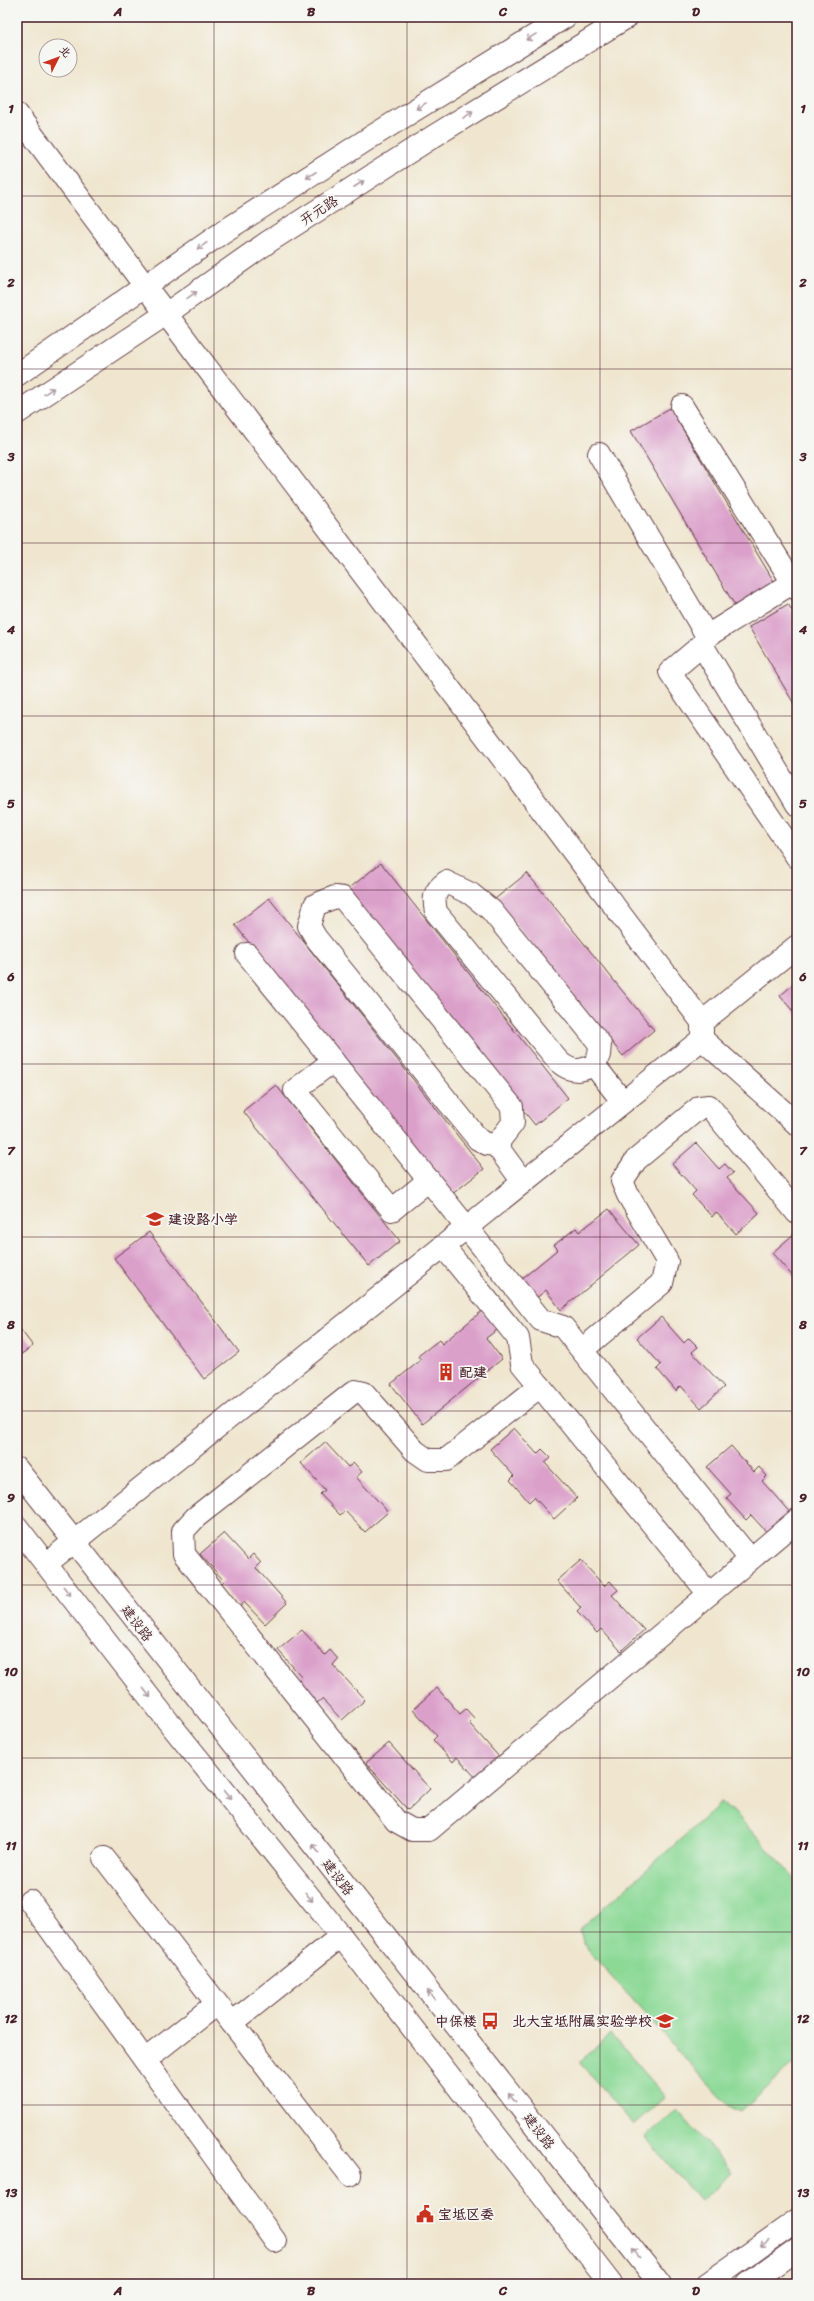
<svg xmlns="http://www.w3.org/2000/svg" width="814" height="2301" viewBox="0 0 814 2301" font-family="Sriracha,'LXGW WenKai TC',sans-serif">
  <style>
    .green { fill: #8cd996; stroke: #6b7c60 }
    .building { fill: #dba0ca }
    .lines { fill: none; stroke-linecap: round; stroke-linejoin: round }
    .minor-casing { stroke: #633d44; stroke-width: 24 }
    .tertiary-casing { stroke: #633d44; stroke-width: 24 }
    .secondary-casing { stroke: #633d44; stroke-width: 24 }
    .primary-casing { stroke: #633d44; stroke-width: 24 }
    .minor { stroke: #fff; stroke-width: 22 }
    .tertiary { stroke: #fff; stroke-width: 22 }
    .secondary { stroke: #fff; stroke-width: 22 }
    .primary { stroke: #fff; stroke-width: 22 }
    .oneway { stroke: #ae9aa0 }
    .grid { fill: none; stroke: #4a1f2b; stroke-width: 1; stroke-opacity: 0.55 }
    .labels { text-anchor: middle; stroke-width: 3.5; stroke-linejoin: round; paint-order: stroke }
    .street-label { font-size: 14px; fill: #4a1f2b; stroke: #f6f6f2 }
    .poi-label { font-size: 14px; font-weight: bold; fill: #4a1f2b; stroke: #f6f6f2; text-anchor: start }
    .neatline { fill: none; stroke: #4a1f2b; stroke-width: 1.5 }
    .grid-label { font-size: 13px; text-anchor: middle; font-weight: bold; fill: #4a1f2b }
  </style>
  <rect width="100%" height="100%" fill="#f6f6f2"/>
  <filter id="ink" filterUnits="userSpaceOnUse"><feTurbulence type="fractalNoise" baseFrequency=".025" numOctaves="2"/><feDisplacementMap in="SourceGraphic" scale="8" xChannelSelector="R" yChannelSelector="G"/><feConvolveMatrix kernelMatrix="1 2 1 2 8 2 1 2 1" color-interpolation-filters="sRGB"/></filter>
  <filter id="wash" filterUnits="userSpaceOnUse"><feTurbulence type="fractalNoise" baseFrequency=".012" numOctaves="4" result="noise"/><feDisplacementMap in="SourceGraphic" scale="16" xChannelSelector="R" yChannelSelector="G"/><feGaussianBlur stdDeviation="0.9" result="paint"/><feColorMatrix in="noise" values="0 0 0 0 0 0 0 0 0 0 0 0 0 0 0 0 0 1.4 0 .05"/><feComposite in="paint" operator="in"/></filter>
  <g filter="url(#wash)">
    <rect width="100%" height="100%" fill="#f0e6cf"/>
    <g class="green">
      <path d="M721 1803 733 1811 797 1881V2060L741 2112 728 2106 589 1951 579 1930Z"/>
      <path d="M611 2034 666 2097 634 2125 579 2062Z"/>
      <path d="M677 2110 732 2172 700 2201 645 2137Z"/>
    </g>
    <g id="blocks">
      <g class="building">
        <path d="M670 408 776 585 737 609 631 431Z"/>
        <path d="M788 604 797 618V709L749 627Z"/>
        <path d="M381 863 568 1098 535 1125 347 890Z"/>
        <path d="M527 873 654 1030 623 1056 495 899Z"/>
        <path d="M269 898 484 1169 451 1195 235 925Z"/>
        <path d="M797 981V1016L780 996Z"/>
        <path d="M276 1085 400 1241 369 1266 243 1111Z"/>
        <path d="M696 1143 719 1169 725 1164 733 1173 727 1178 759 1213 736 1234 716 1212 712 1217 692 1195 696 1191 672 1164Z"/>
        <path d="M609 1209 639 1245 561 1310 546 1290 534 1300 519 1281 558 1249 554 1245 576 1228 579 1232Z"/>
        <path d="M149 1232 239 1352 204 1379 114 1258Z"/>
        <path d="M795 1233 797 1236V1281L772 1253Z"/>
        <path d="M482 1311 497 1330 486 1338 502 1359 422 1424 391 1384 421 1360 418 1356 439 1340 442 1344Z"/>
        <path d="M661 1317 684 1343 689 1338 698 1347 692 1352 724 1387 701 1408 681 1386 676 1391 657 1369 661 1365 637 1338Z"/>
        <path d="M17 1325 33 1346 17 1357Z"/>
        <path d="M514 1428 537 1454 542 1449 551 1458 545 1463 577 1498 554 1519 534 1497 529 1502 510 1480 514 1476 490 1449Z"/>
        <path d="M325 1442 348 1467 354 1463 362 1472 356 1477 388 1512 365 1532 345 1511 340 1515 320 1494 325 1490 301 1463Z"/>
        <path d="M731 1446 754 1472 759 1467 767 1476 762 1481 793 1516 771 1537 751 1515 746 1520 726 1498 731 1494 707 1467Z"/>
        <path d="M224 1533 248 1559 253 1554 261 1563 256 1568 287 1603 265 1624 244 1602 240 1607 220 1585 224 1581 200 1554Z"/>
        <path d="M581 1560 604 1586 610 1581 618 1590 612 1595 644 1630 621 1651 601 1629 597 1633 577 1612 581 1608 557 1581Z"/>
        <path d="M302 1630 325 1655 330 1650 338 1659 333 1665 365 1700 342 1720 322 1699 317 1703 297 1681 302 1677 278 1650Z"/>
        <path d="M437 1688 460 1714 466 1709 474 1718 469 1723 500 1758 477 1779 457 1757 453 1762 433 1740 437 1736 413 1709Z"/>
        <path d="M389 1743 430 1789 408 1810 366 1763Z"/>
      </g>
    </g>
  </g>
  <g filter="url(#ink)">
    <use href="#blocks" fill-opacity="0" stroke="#633d44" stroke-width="1"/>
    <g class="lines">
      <g class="minor-casing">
        <g id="minor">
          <path d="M682 406 797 589"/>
          <path d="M599 454 707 636"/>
          <path d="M797 580 707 636 702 645 670 672 797 857"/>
          <path d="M702 645 797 804"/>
          <path d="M247 954 541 1320 563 1327 750 1559"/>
          <path d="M702 1022 797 946"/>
          <path d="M333 1061 295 1090 392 1210 429 1180"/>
          <path d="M594 1065C580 1072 571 1072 559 1062L436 912C433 897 434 891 446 882L471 894 491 910 600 1044 599 1055 594 1065 623 1102"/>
          <path d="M496 1145 487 1144 478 1139 316 938 309 926 315 905 335 897 343 898 512 1107 513 1123 496 1145 523 1182"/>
          <path d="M443 1246 518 1338 522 1364 709 1594"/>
          <path d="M582 1350 662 1283 667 1261 628 1195 622 1181 636 1160 700 1107 709 1106 797 1213"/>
          <path d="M540 1386 446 1460H428L415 1451 364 1393 355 1391 196 1517 183 1531 184 1554 396 1821 412 1830H429L797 1520"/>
          <path d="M104 1858 350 2175"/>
          <path d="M30 1901 275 2241"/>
          <path d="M232 2023 341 1936"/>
          <path d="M145 2060 216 2004"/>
        </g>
      </g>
      <g class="tertiary-casing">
        <g id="tertiary">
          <path d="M17 114 145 286 702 1022V1039L797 1124"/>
          <path d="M46 1564 702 1039"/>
        </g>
      </g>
      <g class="secondary-casing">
        <g id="secondary">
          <path d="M17 375 223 232 371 137 565 17"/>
          <path d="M17 413 166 314 268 242 434 136 627 17"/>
          <path d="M707 2284 797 2220"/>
          <path d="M748 2284 797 2249"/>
        </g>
      </g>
      <g class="primary-casing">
        <g id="primary">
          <path d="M17 1469 660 2284"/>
          <path d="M17 1527 171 1725 341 1936 611 2284"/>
        </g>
      </g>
      <use href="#minor" class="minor"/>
      <use href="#tertiary" class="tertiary"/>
      <use href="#secondary" class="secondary"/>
      <use href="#primary" class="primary"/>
    </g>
    <defs><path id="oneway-shaft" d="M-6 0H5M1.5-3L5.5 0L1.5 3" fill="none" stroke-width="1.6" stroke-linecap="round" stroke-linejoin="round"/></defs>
    <g class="oneway">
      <use href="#oneway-shaft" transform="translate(531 37) rotate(149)"/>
      <use href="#oneway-shaft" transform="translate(421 106) rotate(148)"/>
      <use href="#oneway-shaft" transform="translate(468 115) rotate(-32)"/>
      <use href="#oneway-shaft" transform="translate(311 175) rotate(147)"/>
      <use href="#oneway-shaft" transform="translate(359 184) rotate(-33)"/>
      <use href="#oneway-shaft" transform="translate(202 246) rotate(145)"/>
      <use href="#oneway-shaft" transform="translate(192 295) rotate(-35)"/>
      <use href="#oneway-shaft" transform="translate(49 391) rotate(-34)"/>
      <use href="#oneway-shaft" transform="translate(67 1591) rotate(52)"/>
      <use href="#oneway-shaft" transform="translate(147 1693) rotate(52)"/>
      <use href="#oneway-shaft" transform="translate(227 1795) rotate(51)"/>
      <use href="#oneway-shaft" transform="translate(316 1849) rotate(-128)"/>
      <use href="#oneway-shaft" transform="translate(309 1897) rotate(51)"/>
      <use href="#oneway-shaft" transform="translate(431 1995) rotate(-128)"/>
      <use href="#oneway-shaft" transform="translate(512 2097) rotate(-128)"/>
      <use href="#oneway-shaft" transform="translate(765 2243) rotate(145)"/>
      <use href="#oneway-shaft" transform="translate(636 2253) rotate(-128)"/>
    </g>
  </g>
  <path class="grid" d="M214 17V2284M407 17V2284M600 17V2284M17 196H797M17 369H797M17 543H797M17 716H797M17 890H797M17 1064H797M17 1237H797M17 1411H797M17 1585H797M17 1758H797M17 1932H797M17 2105H797"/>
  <defs>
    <g id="school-bare" transform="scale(1.38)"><path d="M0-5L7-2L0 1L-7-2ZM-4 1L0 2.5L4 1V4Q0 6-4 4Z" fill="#c8321e" stroke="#f6f6f2" stroke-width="2.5" paint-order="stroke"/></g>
    <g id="building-bare" transform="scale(1.38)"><path d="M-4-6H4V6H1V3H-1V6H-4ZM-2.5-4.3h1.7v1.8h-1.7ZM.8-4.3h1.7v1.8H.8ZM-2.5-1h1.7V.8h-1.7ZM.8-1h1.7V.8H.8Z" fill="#c8321e" stroke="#f6f6f2" stroke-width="2.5" paint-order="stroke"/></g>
    <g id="bus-bare" transform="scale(1.38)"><path d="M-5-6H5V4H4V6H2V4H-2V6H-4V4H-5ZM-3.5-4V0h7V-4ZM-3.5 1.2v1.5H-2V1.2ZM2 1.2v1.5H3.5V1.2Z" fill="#c8321e" stroke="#f6f6f2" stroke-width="2.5" paint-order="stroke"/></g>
    <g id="civic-bare" transform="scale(1.38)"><path d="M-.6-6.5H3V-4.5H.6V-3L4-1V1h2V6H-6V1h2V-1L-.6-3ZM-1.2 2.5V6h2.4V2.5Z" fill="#c8321e" stroke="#f6f6f2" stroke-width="2.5" paint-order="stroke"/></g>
  </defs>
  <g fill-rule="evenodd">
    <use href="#school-bare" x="155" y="1219"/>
    <use href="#building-bare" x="446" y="1372"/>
    <use href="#bus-bare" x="490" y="2021"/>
    <use href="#school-bare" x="665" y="2021"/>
    <use href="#civic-bare" x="425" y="2214"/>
  </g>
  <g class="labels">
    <g class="street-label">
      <text transform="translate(319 210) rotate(-33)" y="5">开元路</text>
      <text transform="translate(137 1623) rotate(52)" y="5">建设路</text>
      <text transform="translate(338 1877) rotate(52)" y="5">建设路</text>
      <text transform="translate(539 2131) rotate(52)" y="5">建设路</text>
    </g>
    <g class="poi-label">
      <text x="168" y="1224">建设路小学</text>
      <text x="459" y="1377">配建</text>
      <text x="477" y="2026" text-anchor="end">中保楼</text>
      <text x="652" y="2026" text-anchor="end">北大宝坻附属实验学校</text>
      <text x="438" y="2219">宝坻区委</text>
    </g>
  </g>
  <rect width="814" height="2301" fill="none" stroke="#f6f6f2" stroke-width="44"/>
  <g transform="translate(58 58) rotate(48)"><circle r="19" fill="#f6f6f2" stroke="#b1a0a2"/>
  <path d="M0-3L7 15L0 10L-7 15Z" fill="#c8321e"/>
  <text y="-6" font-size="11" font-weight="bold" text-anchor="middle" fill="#4a1f2b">北</text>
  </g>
  <rect x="22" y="22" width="770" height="2257" class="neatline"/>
  <g class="grid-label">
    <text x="118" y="16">A</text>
    <text x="311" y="16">B</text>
    <text x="503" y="16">C</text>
    <text x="696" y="16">D</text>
    <text x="11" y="113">1</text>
    <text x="803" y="113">1</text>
    <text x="11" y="287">2</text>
    <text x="803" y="287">2</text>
    <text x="11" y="461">3</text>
    <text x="803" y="461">3</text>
    <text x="11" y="634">4</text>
    <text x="803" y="634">4</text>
    <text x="11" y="808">5</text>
    <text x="803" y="808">5</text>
    <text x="11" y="981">6</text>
    <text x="803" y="981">6</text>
    <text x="11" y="1155">7</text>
    <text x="803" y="1155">7</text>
    <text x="11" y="1329">8</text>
    <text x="803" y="1329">8</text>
    <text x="11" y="1502">9</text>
    <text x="803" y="1502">9</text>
    <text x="11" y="1676">10</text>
    <text x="803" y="1676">10</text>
    <text x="11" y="1850">11</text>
    <text x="803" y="1850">11</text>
    <text x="11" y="2023">12</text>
    <text x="803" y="2023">12</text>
    <text x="11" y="2197">13</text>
    <text x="803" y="2197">13</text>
    <text x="118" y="2295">A</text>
    <text x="311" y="2295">B</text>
    <text x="503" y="2295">C</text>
    <text x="696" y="2295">D</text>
  </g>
</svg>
